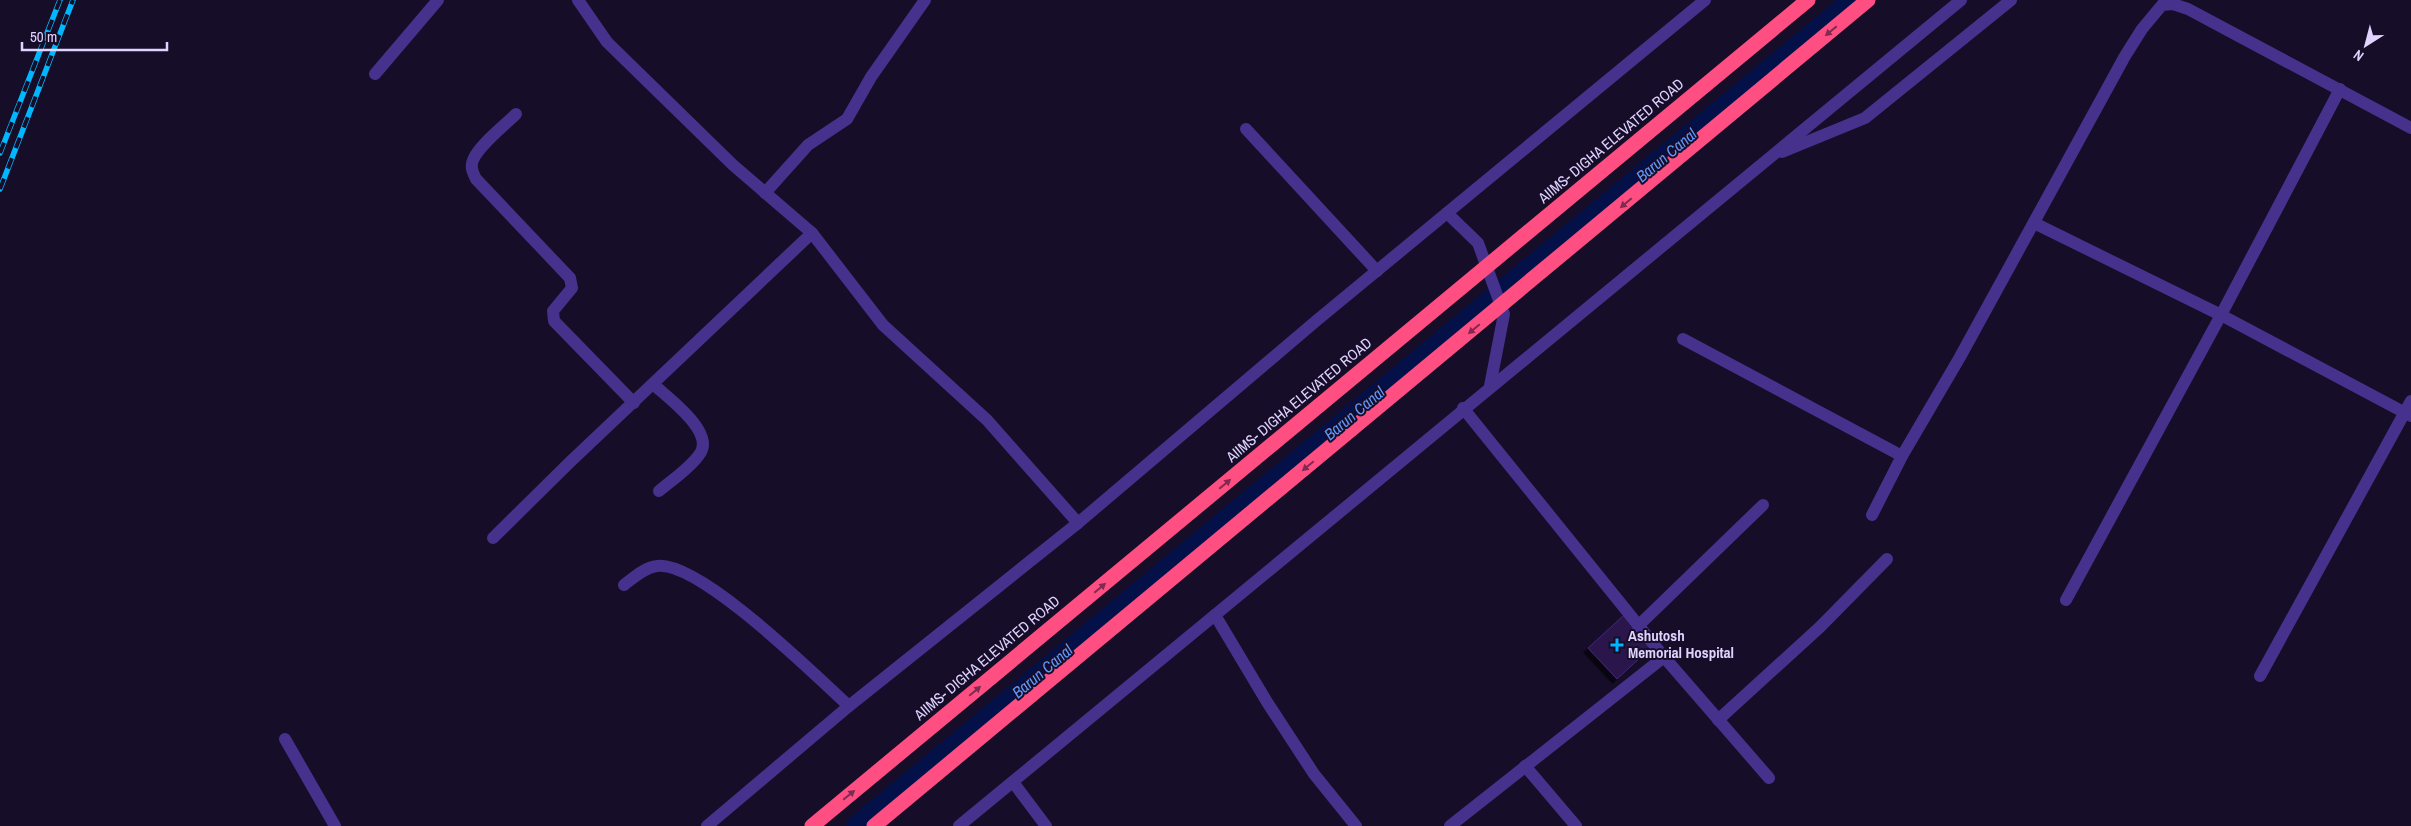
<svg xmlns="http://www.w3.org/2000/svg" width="2411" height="826" viewBox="0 0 2411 826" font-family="'Archivo Narrow',sans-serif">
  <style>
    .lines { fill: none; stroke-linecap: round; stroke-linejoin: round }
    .canal { stroke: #041149; stroke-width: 20 }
    .building { fill: #2b164b; stroke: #462679; filter: url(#shadow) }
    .minor { stroke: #46328c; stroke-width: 12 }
    .rail-casing { stroke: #00b6fe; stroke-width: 5.5 }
    .rail { stroke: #160d28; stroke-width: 4; stroke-dasharray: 11; stroke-linecap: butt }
    .highway-bridge { stroke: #ff4e82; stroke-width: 15 }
    .oneway { fill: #7f2a50 }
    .poi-dot { fill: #00b6fe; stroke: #160d28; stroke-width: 2 }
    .labels { text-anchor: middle; stroke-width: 4; stroke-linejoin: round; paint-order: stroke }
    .street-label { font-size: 15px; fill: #e0d3ff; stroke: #160d28 }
    .poi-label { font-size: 15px; font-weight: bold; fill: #e0d3ff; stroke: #160d28; text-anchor: start }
    .water-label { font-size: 16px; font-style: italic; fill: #6199ff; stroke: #160d28 }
  </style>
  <defs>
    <filter id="shadow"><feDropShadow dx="-4.5" dy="4.5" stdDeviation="0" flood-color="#0009"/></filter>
  </defs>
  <rect width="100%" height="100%" fill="#160d28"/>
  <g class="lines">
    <path class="canal" d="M856 826 1852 0"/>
  </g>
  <path class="building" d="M1624 615 1653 646 1617 679 1588 648Z"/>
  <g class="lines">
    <g class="minor">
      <path d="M578 0 607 42 733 165 812 233 883 325 987 420 1078 523"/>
      <path d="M375 74 438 0"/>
      <path d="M516 114C504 126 479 145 473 160 470 167 473 173 476 179L570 278 572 288 553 311 554 321 634 403"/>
      <path d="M1246 129 1377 271"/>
      <path d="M1782 152 1865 118 2011 0"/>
      <path d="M765 193 808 145 847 119 871 77 925 0"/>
      <path d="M1447 213 1478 243 1504 314 1490 386"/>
      <path d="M2034 223 2221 315 2411 416"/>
      <path d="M1683 339 1902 456"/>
      <path d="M653 384C668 398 717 433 699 455 689 469 672 480 659 491"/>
      <path d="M1463 408 1664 657 1769 778"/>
      <path d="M1872 515 1902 456 1960 357 2125 56 2142 29 2162 5 2173 4 2188 9 2411 128"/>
      <path d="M493 538 570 462 812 233"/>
      <path d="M624 585C633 578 645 567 657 566 699 560 816 676 849 706"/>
      <path d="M2066 600 2221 315 2340 89"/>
      <path d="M1215 615 1267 702 1314 774 1356 826"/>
      <path d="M1638 626 1763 505"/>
      <path d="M2260 676 2411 401"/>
      <path d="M1718 720 1820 627 1887 559"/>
      <path d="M285 739 335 826"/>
      <path d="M1525 766 1576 826"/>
      <path d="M1013 782 1046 826"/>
      <path d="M707 826 849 706 1078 523 1316 321 1705 0"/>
      <path d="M959 826 1961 0"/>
      <path d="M1450 826 1664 657"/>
    </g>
    <g class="rail-casing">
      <g id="rail">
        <path d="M0 153 60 0"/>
        <path d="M0 189 73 0"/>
      </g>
    </g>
    <use href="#rail" class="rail"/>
    <g class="highway-bridge">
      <path d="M812 826 1808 0"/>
      <path d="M874 826 1868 0"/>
    </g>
  </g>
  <defs><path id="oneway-solid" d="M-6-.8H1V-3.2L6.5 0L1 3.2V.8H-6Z" transform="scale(1.25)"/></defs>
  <g class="oneway">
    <use href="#oneway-solid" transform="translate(1831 31) rotate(140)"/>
    <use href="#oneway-solid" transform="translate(1626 203) rotate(140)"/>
    <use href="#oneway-solid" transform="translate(1474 329) rotate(140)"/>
    <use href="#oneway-solid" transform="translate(1308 466) rotate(140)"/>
    <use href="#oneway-solid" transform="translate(1225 484) rotate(-40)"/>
    <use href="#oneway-solid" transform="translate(1100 588) rotate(-40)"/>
    <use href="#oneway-solid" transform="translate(975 691) rotate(-40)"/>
    <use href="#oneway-solid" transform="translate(849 795) rotate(-39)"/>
  </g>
  <path class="poi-dot" d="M1614.5 637.5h5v5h5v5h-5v5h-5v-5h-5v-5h5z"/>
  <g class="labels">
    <g class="street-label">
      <text transform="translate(1611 141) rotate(-40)" y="5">AIIMS- DIGHA ELEVATED ROAD</text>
      <text transform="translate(1299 400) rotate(-40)" y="5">AIIMS- DIGHA ELEVATED ROAD</text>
      <text transform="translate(987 658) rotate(-40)" y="5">AIIMS- DIGHA ELEVATED ROAD</text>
    </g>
    <g class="poi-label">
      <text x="1628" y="641">Ashutosh<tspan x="1628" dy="17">Memorial Hospital</tspan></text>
    </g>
    <g class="water-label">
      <text transform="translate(1666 155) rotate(-40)" y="6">Barun Canal</text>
      <text transform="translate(1354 413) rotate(-40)" y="6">Barun Canal</text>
      <text transform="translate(1042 671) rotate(-40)" y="6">Barun Canal</text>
    </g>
  </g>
  <g transform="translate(2366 45) rotate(216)" stroke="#160d28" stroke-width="4" paint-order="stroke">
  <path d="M0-4L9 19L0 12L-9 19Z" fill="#e0d3ff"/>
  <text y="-8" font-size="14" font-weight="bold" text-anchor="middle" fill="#e0d3ff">N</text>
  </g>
  <path d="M22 42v8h145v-8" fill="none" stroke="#e0d3ff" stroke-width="2.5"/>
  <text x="30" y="42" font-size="15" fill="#e0d3ff" stroke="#160d28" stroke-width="4" paint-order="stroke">50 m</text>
</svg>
